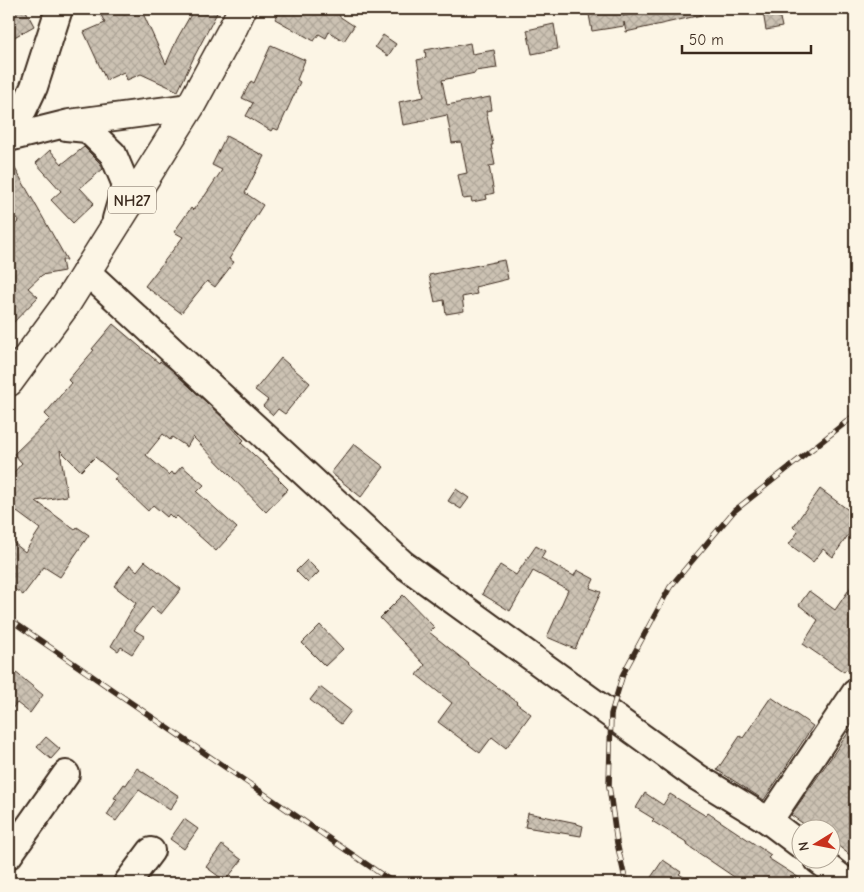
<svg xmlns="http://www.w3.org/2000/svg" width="864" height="892" viewBox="0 0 864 892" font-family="'Comic Neue',sans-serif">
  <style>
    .building { fill: url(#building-cross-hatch); stroke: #3b2a1e }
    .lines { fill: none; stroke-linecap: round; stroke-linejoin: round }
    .minor-casing { stroke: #3b2a1e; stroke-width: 30 }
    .highway-casing { stroke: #3b2a1e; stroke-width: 31 }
    .minor { stroke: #fcf5e5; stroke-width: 26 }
    .highway { stroke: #fcf5e5; stroke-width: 28 }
    .rail-casing { stroke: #3b2a1e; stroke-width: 5.5 }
    .rail { stroke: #fcf5e5; stroke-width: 4; stroke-dasharray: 11; stroke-linecap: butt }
    .labels { text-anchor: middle; stroke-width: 4; stroke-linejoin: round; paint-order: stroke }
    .shield { fill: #fcf5e5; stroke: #75675a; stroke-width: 1 }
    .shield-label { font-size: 16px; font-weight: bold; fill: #3b2a1e }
  </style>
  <defs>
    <pattern id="building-cross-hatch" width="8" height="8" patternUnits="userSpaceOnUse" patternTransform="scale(1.25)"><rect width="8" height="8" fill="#ccc2b3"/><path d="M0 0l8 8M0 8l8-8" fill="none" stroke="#b0a79a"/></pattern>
  </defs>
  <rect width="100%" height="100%" fill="#fcf5e5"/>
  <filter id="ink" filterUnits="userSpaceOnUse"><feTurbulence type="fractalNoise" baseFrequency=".02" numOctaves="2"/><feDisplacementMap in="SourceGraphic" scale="10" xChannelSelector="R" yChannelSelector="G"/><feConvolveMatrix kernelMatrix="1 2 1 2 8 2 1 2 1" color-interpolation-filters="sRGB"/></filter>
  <g filter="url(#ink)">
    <g class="building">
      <path d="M9 9H25L34 26 9 40Z"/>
      <path d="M98 9H121L124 15 138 9H141L166 64 177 39 194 9H219L194 57 178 91 141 74 127 80 124 72 106 80 84 32 105 23Z"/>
      <path d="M281 9H343L339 16 354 26 344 41 329 32 326 38 319 34 314 41 275 19Z"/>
      <path d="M588 9H622L623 16 659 9H700L701 15 626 32 624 22V26L592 31Z"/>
      <path d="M778 9 782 27 766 30 763 12Z"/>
      <path d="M554 24 558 49 532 54 527 30Z"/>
      <path d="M383 35 396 44 388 56 375 47Z"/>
      <path d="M470 43 472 54 494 50 497 68 475 71V73L442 80 447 105 490 97 492 110 486 111 493 145H491L495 165 489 166 494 193 486 195 487 199 472 202 471 198 463 199 458 175 467 173 461 142 452 143 447 115 419 121 420 122 403 125 399 102 424 97 417 60 426 58 425 50 441 47V49Z"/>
      <path d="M271 45 305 60 297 80 300 82 278 130 273 128 271 131 246 116 253 103 242 98 251 81 254 83Z"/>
      <path d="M226 136 264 156 245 193 263 205 229 259 234 262 215 287 207 281 181 313 145 286 183 237 174 232 191 208 193 210 203 197H204L222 170 212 165Z"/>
      <path d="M84 147 100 163 103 169 80 188 94 203 73 223 51 200 61 191 36 163 50 150 62 164Z"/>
      <path d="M9 158 67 260H62L64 271 42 275 28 288 38 297 9 327V230L19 221 9 203Z"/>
      <path d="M504 260 508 279 475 287 477 294 462 297 464 311 446 314 444 300 435 302 429 275Z"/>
      <path d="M113 324 159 363 160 361 172 370 224 419 244 440 241 443 279 478 278 479 288 489 266 512 193 437 187 447 172 437 170 440 163 434 146 455 169 475 172 472 174 475 182 466 204 485 197 492 237 528 216 551 177 516 174 519 169 514 167 517 153 505 148 511 114 479 118 476 95 457 81 471 60 450 67 496 36 501 75 530 77 527 89 535 60 577 44 567 23 595 9 585V539L25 552 40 529 17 512 9 522V478L22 463 14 454 50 419 45 414 71 383 68 380 94 350 92 349Z"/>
      <path d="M281 358 310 383 285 414 278 409 273 415 263 406 268 400 255 390Z"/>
      <path d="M354 444 384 467 361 497 331 473Z"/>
      <path d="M456 489 469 498 461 509 448 501Z"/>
      <path d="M820 489 855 515V525L833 557 823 549 813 562 789 544 798 532 793 527Z"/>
      <path d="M536 546 545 551 541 558 574 576 577 570 594 579 590 588 601 592 575 649 547 637 568 590 533 571 510 611 482 594 500 565 516 575Z"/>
      <path d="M307 560 319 572 308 583 296 571Z"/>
      <path d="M145 561 181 589 161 614 152 607 134 630 144 636 132 654 121 647 118 651 111 646 136 603 114 586 130 565 137 571Z"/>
      <path d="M855 581V675L846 669 844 672 803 644 818 620 799 605 809 591 835 610Z"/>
      <path d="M403 595 434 627 429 632 469 664 468 665 517 702 516 703 531 714 506 748 492 737 480 753 438 722 452 703 417 675 425 665 380 618Z"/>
      <path d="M320 625 343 649 325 666 302 643Z"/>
      <path d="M9 667 43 695 30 713 17 703 9 712Z"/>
      <path d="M320 687 351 711 341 724 310 700Z"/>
      <path d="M771 697 813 726 764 800 717 770 740 736 743 738Z"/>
      <path d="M855 723V859L832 841V830H812L791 815Z"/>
      <path d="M46 737 60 749 51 759 37 747Z"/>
      <path d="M137 768 179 796 170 810 139 790 116 821 107 815 117 799 114 798 124 784 126 785Z"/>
      <path d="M645 793 663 805 670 794 706 816 708 813 771 855 768 858 807 883H743L687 845 688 843 652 821 654 819 636 808Z"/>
      <path d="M528 813 577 823V824L583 826 581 836 525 827Z"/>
      <path d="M184 819 198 829 184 849 170 839Z"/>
      <path d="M222 845 242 860 225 881 206 867Z"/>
      <path d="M663 860 681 872 679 874 693 883H647Z"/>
    </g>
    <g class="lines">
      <g class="minor-casing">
        <g id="minor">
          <path d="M16 125 34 87 59 9"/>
          <path d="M66 127 87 129 113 154 126 185 116 219"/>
          <path d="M9 138 69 123 190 107"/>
          <path d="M86 271 403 564 697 777 769 821 802 846"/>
          <path d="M769 821 855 693"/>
          <path d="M9 855 66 774"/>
          <path d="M818 860 848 883"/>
          <path d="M127 883 151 851"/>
        </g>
      </g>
      <g class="highway-casing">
        <path id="highway" d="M9 382 65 306 190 107 234 26 242 9"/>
      </g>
      <use href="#minor" class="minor"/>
      <use href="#highway" class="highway"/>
      <g class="rail-casing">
        <g id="rail">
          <path d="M9 619 394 883"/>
          <path d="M626 883 617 843 609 786 611 714 623 674 670 587 734 511 855 415"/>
        </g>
      </g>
      <use href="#rail" class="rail"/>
    </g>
  </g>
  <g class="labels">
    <rect class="shield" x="108" y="186.5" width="48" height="27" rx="4"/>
    <g class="shield-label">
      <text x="132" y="206">NH27</text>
    </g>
  </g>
  <rect width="864" height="892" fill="none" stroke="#fcf5e5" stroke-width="30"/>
  <rect x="15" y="15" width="834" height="862" fill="none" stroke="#3b2a1e" stroke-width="2" filter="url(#ink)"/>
  <g transform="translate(816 844) rotate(260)"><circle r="24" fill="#fcf5e5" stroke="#afa495"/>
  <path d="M0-4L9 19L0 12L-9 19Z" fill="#c8321e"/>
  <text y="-8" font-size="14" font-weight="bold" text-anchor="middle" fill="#3b2a1e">N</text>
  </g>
  <path d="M682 45v8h129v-8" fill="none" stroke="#3b2a1e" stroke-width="2.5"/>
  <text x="689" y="45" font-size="15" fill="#3b2a1e" stroke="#fcf5e5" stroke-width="4" paint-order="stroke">50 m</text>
</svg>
